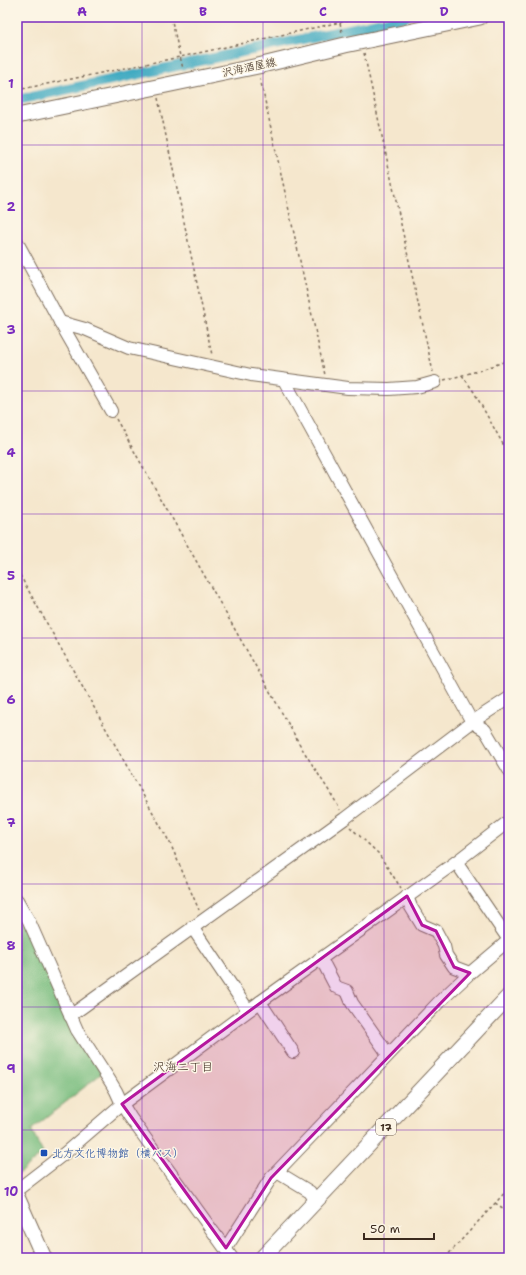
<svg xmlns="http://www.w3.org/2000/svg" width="526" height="1275" viewBox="0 0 526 1275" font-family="'Shantell Sans','Klee One',sans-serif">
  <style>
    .forest { fill: #7abe80; stroke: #5a744f }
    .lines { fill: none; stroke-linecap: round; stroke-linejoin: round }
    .canal { stroke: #42abc2; stroke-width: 10 }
    .minor-casing { stroke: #7c6c5b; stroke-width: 14 }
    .major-casing { stroke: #7c6c5b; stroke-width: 17 }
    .path { stroke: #7c6c5b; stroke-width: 1.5; stroke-dasharray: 3 3; stroke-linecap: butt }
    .minor { stroke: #fff; stroke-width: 12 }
    .major { stroke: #fff; stroke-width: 15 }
    .marked { fill: #b5179e; fill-opacity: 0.2; stroke: #b5179e; stroke-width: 3; stroke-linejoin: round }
    .grid { fill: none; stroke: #7b2cbf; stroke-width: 1; stroke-opacity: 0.55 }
    .transit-dot { fill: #1a4fb4; stroke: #fcf5e5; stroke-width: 1.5 }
    .labels { text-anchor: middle; stroke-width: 3; stroke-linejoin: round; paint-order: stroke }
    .shield { fill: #fcf5e5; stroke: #75675a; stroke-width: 1 }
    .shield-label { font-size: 10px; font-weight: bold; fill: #3b2a1e }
    .street-label { font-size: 11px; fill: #3b2a1e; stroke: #fcf5e5 }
    .transit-label { font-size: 11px; fill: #164399; stroke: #fcf5e5; text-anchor: start }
    .neighbourhood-label { font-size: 12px; fill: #3b2a1e; stroke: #fcf5e5 }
    .neatline { fill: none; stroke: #7b2cbf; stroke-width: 1.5 }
    .grid-label { font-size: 13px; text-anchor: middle; font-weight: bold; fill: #7b2cbf }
  </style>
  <rect width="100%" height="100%" fill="#fcf5e5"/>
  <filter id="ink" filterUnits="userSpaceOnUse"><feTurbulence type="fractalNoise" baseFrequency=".025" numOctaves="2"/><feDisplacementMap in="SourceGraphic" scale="8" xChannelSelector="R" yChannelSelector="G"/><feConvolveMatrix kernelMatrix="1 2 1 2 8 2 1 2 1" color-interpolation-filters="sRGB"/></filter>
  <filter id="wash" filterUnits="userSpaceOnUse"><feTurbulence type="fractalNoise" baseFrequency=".012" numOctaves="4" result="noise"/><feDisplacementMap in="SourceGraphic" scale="16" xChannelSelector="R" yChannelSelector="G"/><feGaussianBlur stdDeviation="0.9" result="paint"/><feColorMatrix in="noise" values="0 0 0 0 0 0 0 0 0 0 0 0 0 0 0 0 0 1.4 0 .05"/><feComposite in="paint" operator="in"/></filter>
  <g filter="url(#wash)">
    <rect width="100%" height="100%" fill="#f5e7cd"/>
    <path class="forest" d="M23 920 102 1073 31 1130 43 1153 17 1175V924Z"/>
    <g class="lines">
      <path class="canal" d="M17 100 406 17"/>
    </g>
  </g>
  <g filter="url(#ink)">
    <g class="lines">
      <g class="minor-casing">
        <g id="minor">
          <path d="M17 242 60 322 111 411"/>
          <path d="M60 322 85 329 129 348 251 375 348 388 389 389 417 387 435 382"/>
          <path d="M284 380 472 722 485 730 509 770"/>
          <path d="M456 862 509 940"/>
          <path d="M407 896 411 907 422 925 436 931 444 946 446 955 454 967 470 973"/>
          <path d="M17 900 29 921 77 1030 110 1081 116 1091 122 1104 130 1117 232 1258"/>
          <path d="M192 927 248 1010"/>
          <path d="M319 959 325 966 336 987 347 991 352 1003 388 1054"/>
          <path d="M260 1002 293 1052"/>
          <path d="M70 1016 344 819 472 722 509 698"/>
          <path d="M277 1172 310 1192 316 1202"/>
          <path d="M17 1190 65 1153 122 1104 260 1002 456 862 509 821"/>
          <path d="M226 1248 271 1178 439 1002 470 973 509 940"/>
        </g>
      </g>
      <g class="major-casing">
        <g id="major">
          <path d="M17 116 258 66 345 45 480 17"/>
          <path d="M17 1197 44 1258"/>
          <path d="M262 1258 509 996"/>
        </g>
      </g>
      <g class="path">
        <path d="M171 17 183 69"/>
        <path d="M339 17 342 33"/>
        <path d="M364 53 433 372"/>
        <path d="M260 78 325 375"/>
        <path d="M17 90 180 57 364 17"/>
        <path d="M158 98 212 355"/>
        <path d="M462 375 474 392 509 455"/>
        <path d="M444 380 478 371 509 360"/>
        <path d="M116 419 303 750 336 802 340 810"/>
        <path d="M17 570 170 843 199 910"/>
        <path d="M350 827 378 853 401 888"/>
        <path d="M495 1203 509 1212"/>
        <path d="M445 1258 509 1188"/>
      </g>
      <use href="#minor" class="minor"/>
      <use href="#major" class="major"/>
    </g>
  </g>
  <path class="marked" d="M407 896 422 925 436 931 454 967 470 973 271 1178 226 1248 122 1104Z"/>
  <path class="grid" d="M142 17V1258M263 17V1258M384 17V1258M17 145H509M17 268H509M17 391H509M17 514H509M17 638H509M17 761H509M17 884H509M17 1007H509M17 1130H509"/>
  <rect class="transit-dot" x="40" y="1149" width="8" height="8" rx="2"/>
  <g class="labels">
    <rect class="shield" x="376" y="1119" width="20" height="16" rx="3"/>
    <g class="shield-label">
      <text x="386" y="1131">17</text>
    </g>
    <g class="street-label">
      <text transform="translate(249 67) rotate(-12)" y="4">沢海酒屋線</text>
    </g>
    <g class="transit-label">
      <text x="52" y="1157">北方文化博物館（横バス）</text>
    </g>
    <g class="neighbourhood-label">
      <text x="183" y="1071">沢海二丁目</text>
    </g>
  </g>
  <rect width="526" height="1275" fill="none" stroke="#fcf5e5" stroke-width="44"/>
  <path d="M364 1233v6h70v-6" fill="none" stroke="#3b2a1e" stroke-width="2"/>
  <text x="370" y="1233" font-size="12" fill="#3b2a1e" stroke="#fcf5e5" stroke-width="3" paint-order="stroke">50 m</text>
  <rect x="22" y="22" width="482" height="1231" class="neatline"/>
  <g class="grid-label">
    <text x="82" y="16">A</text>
    <text x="203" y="16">B</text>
    <text x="323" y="16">C</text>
    <text x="444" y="16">D</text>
    <text x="11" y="88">1</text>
    <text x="11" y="211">2</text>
    <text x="11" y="334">3</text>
    <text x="11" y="457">4</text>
    <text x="11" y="580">5</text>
    <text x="11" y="704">6</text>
    <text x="11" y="827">7</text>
    <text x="11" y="950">8</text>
    <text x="11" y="1073">9</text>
    <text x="11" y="1196">10</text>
  </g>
</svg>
